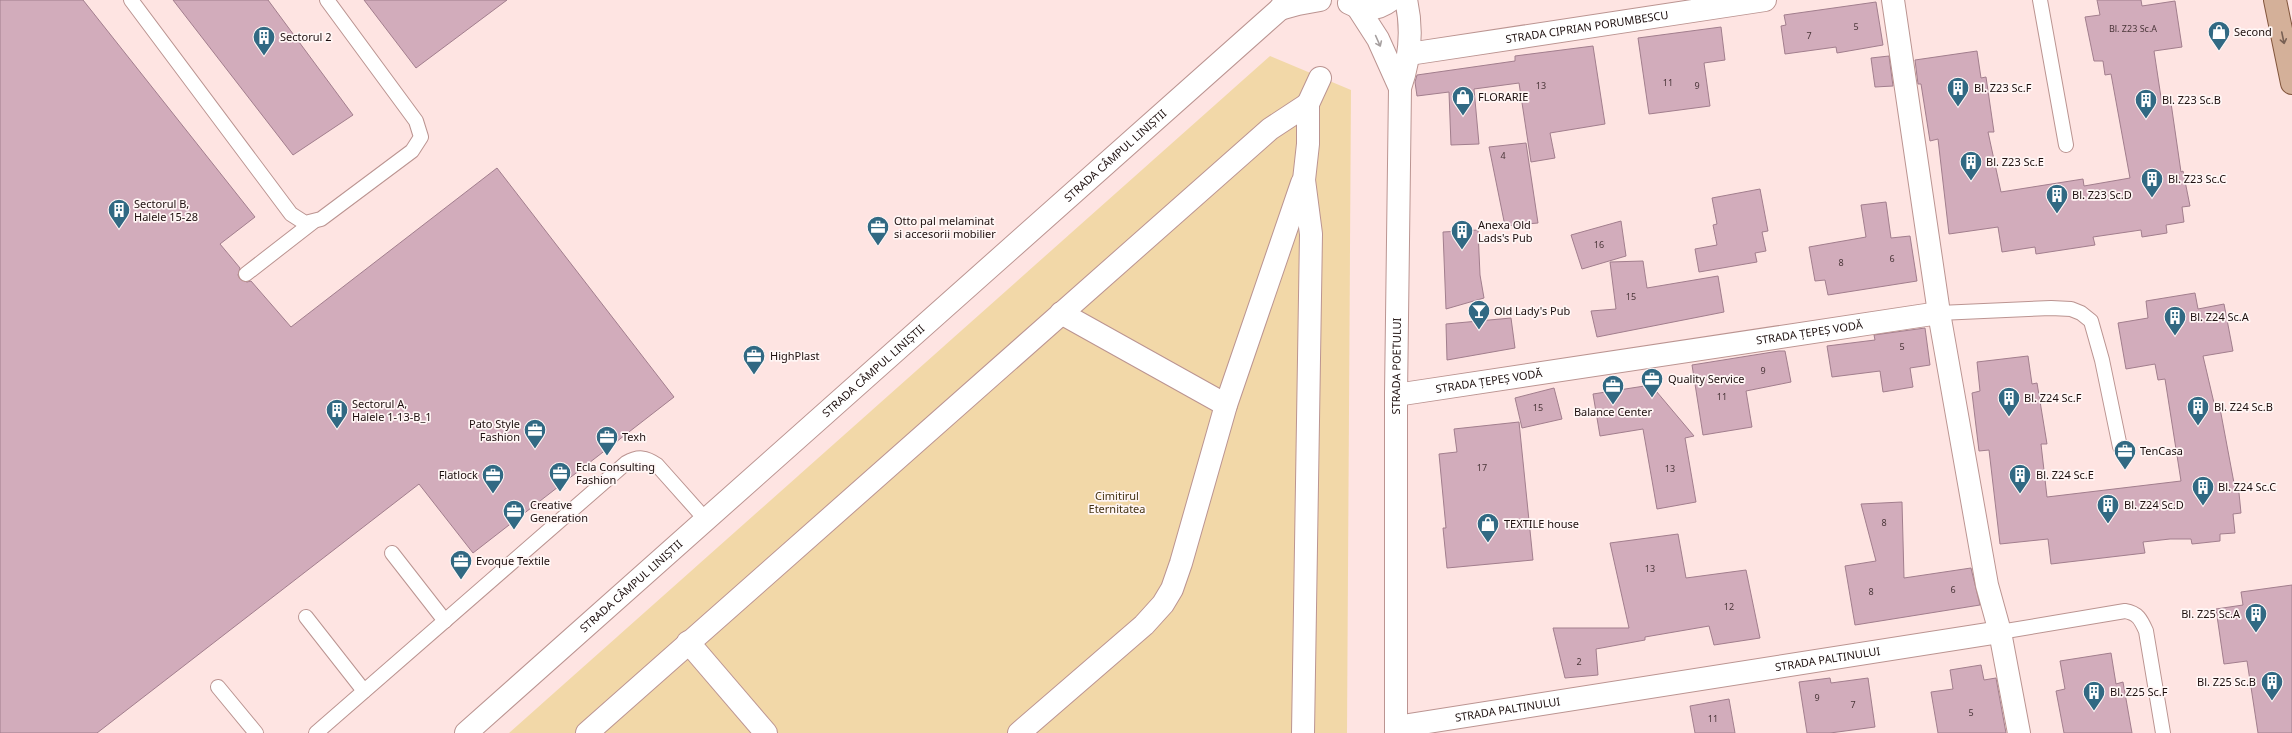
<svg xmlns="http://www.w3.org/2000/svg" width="2292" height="733" viewBox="0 0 2292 733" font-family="'Noto Sans',sans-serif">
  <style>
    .green { fill: #f2d8a8 }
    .building { fill: #d2acbb; stroke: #a27e8d }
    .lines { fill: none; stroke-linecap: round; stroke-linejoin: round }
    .lane-casing { stroke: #bb9491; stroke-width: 16 }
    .street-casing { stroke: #bb9491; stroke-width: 24 }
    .secondary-casing { stroke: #bb9491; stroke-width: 24 }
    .primary-casing { stroke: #82553c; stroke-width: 24 }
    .lane { stroke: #fff; stroke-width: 14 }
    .street { stroke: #fff; stroke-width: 22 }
    .secondary { stroke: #fff; stroke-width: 22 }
    .primary { stroke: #d4b099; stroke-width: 22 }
    .oneway { stroke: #786054 }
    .oneway2 { stroke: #a59f9f }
    .labels { text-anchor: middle; stroke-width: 3.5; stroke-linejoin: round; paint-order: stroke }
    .number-label { font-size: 9px; fill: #4a3639 }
    .street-label { font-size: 11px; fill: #1d0f0e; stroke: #fff6f5 }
    .poi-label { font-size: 11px; fill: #1d0f0e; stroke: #fff6f5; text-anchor: start }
    .park-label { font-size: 11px; fill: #453414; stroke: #fff6f5 }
  </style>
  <rect width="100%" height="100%" fill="#fee4e2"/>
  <path class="green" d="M1270 56 1351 90 1347 733H509Z"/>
  <g class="building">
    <path d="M0 0H83L255 217 220 244 240 268 238 275 240 279 247 282 251 281 291 327 497 168 674 397 473 553 419 484 97 733H0Z"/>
    <path d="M173 0H268L353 115 293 155Z"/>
    <path d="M364 0H507L416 68Z"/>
    <path d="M2097 0H2141L2142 6 2175 1 2182 47 2154 51 2162 104 2171 103 2181 172 2183 171 2190 206 2182 207 2184 222 2166 225 2167 233 2142 237 2141 230 2093 237 2095 245 2036 254 2035 247 2002 252 1998 227 1949 234 1938 139 1930 141 1921 84H1918L1915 60 1977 51 1981 78 1986 77 1994 132H1988L2001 192 2083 179 2084 186 2130 178 2111 74 2105 75 2103 61H2094L2085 17 2100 15Z"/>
    <path d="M1876 2 1883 45 1837 53 1836 47 1785 54 1781 26 1786 25 1784 15Z"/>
    <path d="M1721 27 1725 60 1704 63 1710 106 1649 114 1638 38Z"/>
    <path d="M1593 46 1605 124 1550 133 1555 158 1531 162 1519 83 1474 89 1479 144 1451 145 1449 92 1417 96 1415 82 1417 75 1515 61V56Z"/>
    <path d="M1889 56 1893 86 1875 87 1871 58Z"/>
    <path d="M1526 143 1538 223 1505 226 1489 147Z"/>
    <path d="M1760 189 1768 231 1762 232 1766 251 1755 253 1757 262 1699 272 1695 249 1717 245 1713 225 1717 224 1712 198Z"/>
    <path d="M1886 202 1891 238 1910 236 1917 281 1828 295 1825 280 1815 281 1809 247 1866 237 1861 205Z"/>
    <path d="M1621 221 1626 256 1582 269 1571 235Z"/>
    <path d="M1478 230 1480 275 1484 298 1446 309 1443 232Z"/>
    <path d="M1643 261 1647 288 1718 276 1724 312 1597 337 1591 311 1616 309 1610 262Z"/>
    <path d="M2195 293 2198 309 2224 304 2233 351 2203 356 2214 403H2219L2234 483H2238L2241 513 2233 514 2235 533 2220 534V541L2192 544 2191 539H2170L2143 542 2145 553 2051 564 2048 539 2000 544 1989 450 1979 451 1972 393 1980 391 1977 362 2028 356 2032 384 2037 383 2047 444H2041L2047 497 2181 481 2165 379 2158 380 2155 364 2126 369 2118 323 2148 318 2146 301Z"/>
    <path d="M1511 318 1515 348 1447 360 1446 324Z"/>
    <path d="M1925 328 1930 365 1910 368 1913 387 1883 392 1880 371 1832 377 1827 346 1875 340 1874 335Z"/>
    <path d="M1779 351H1785L1791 382 1746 391 1752 427 1703 435 1692 365Z"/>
    <path d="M1651 385 1694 436 1685 438 1696 502 1657 509 1643 429 1600 436 1593 394Z"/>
    <path d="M1554 388 1562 419 1522 428 1515 398Z"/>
    <path d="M1519 422 1533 560 1447 568 1443 528H1446L1439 454 1457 452 1454 429Z"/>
    <path d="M1902 502 1904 578 1971 568 1980 605 1855 625 1845 566 1876 561 1861 504Z"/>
    <path d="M1678 534 1686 578 1746 570 1760 638 1714 645 1709 626 1645 637V640L1596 649 1598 675 1565 678 1553 628H1629L1610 543Z"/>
    <path d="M2292 585V733H2258L2247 661 2224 664 2216 609 2243 605 2241 592Z"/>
    <path d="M2111 653 2116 684 2123 682 2132 733H2064L2056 691 2065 689 2060 661Z"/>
    <path d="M1981 665 1984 680 1996 678 2006 733H1938L1931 692 1953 689 1950 670Z"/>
    <path d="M1830 678 1831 683 1868 678 1875 727 1830 733H1807L1799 682Z"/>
    <path d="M1729 699 1735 733H1695L1690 706Z"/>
  </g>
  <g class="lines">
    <g class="lane-casing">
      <g id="lane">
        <path d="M131 0 291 214 305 223 321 219 412 151 421 137 416 121 327 0"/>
        <path d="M2040 0 2066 145"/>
        <path d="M246 274 313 222"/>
        <path d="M1939 313 2051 308 2071 309 2081 313 2091 321 2102 360 2120 447"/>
        <path d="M392 553 445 621"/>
        <path d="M306 617 364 691"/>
        <path d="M2000 632 2125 611C2138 613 2141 620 2146 631L2163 733"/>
        <path d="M218 687 256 733"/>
        <path d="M316 733 626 463C638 456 646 457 657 465L706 520"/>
      </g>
    </g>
    <g class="street-casing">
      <g id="street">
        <path d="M1893 0 1939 313 1987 585 2000 632 2019 733"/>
        <path id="s1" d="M1409 54 1765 0"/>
        <path d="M1061 313 1226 405"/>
        <path id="s2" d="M1396 395 1939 313"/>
        <path d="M688 642 766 733"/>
        <path id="s3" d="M1396 727 2000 632"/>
        <path d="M587 733 1270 129 1308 104"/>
        <path d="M1019 733 1144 625 1163 604 1172 589 1181 563 1226 405 1302 183"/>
        <path d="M1303 733 1311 234 1304 180 1308 144V104L1320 78"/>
      </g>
    </g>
    <g class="secondary-casing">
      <g id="secondary">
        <path d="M1349 3C1364 11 1378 10 1391 0"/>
        <path d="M1358 8 1378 39 1400 88"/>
        <path d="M1280 9 1298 4 1320 0"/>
        <path id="s4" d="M466 733 1280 9 1286 0"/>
        <path id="s5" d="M1396 733V395L1400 88C1410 59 1413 30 1406 0"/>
      </g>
    </g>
    <g class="primary-casing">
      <path id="primary" d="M2275 0 2292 83"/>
    </g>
    <use href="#lane" class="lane"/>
    <use href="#street" class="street"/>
    <use href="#secondary" class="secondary"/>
    <use href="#primary" class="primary"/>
  </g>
  <defs><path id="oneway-shaft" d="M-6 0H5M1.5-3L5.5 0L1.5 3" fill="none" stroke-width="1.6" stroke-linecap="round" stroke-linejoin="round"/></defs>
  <use class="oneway" href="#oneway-shaft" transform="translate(2283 38) rotate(78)"/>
  <use class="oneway2" href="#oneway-shaft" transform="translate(1378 41) rotate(66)"/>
  <defs>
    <g id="shop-pin" transform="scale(1.15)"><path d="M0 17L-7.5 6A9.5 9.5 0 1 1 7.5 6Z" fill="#316983" stroke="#fff6f5"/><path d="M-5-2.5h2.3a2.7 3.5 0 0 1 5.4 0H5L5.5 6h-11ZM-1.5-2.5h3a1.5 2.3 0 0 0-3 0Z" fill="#fff"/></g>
    <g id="building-pin" transform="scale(1.15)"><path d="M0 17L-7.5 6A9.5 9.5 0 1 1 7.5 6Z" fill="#316983" stroke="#fff6f5"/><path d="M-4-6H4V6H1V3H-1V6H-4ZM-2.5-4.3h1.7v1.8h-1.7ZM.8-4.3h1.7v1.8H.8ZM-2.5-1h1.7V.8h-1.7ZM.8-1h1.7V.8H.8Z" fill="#fff"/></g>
    <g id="office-pin" transform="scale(1.15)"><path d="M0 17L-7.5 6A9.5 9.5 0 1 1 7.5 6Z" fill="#316983" stroke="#fff6f5"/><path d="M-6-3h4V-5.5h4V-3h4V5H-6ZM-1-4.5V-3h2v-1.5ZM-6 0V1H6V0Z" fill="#fff"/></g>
    <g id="bar-pin" transform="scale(1.15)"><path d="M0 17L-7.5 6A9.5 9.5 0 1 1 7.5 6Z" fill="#316983" stroke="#fff6f5"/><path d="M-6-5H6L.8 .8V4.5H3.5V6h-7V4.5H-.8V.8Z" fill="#fff"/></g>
  </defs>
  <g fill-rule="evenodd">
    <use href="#shop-pin" x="2219" y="32"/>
    <use href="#building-pin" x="264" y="37"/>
    <use href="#building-pin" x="1958" y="88"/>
    <use href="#shop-pin" x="1463" y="97"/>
    <use href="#building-pin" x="2146" y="100"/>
    <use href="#building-pin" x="1971" y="162"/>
    <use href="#building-pin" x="2152" y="179"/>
    <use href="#building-pin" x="2057" y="195"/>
    <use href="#building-pin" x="119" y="210"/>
    <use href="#office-pin" x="878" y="227"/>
    <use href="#building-pin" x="1462" y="231"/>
    <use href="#bar-pin" x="1479" y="311"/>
    <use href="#building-pin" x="2175" y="317"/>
    <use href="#office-pin" x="754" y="356"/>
    <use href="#office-pin" x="1652" y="379"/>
    <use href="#office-pin" x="1613" y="386"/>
    <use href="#building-pin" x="2009" y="398"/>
    <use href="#building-pin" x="2198" y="407"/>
    <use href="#building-pin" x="337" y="410"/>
    <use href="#office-pin" x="535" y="430"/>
    <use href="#office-pin" x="607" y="437"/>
    <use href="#office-pin" x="2125" y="451"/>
    <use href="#office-pin" x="560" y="473"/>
    <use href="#office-pin" x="493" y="475"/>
    <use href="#building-pin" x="2020" y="475"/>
    <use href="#building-pin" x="2203" y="487"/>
    <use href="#building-pin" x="2108" y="505"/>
    <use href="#office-pin" x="514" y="511"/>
    <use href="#shop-pin" x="1488" y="524"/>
    <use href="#office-pin" x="461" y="561"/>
    <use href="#building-pin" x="2256" y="614"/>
    <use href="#building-pin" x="2272" y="682"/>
    <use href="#building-pin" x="2094" y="692"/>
  </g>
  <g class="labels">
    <g class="number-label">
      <text x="1856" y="30">5</text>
      <text x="2133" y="32">Bl. Z23 Sc.A</text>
      <text x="1809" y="39">7</text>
      <text x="1668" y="86">11</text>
      <text x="1541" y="89">13</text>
      <text x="1697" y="89">9</text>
      <text x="1503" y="159">4</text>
      <text x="1599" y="248">16</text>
      <text x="1892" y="262">6</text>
      <text x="1841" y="266">8</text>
      <text x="1631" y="300">15</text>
      <text x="1902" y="350">5</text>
      <text x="1763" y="374">9</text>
      <text x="1722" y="400">11</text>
      <text x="1538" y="411">15</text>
      <text x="1482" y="471">17</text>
      <text x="1670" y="472">13</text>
      <text x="1884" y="526">8</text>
      <text x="1650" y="572">13</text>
      <text x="1953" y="593">6</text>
      <text x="1871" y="595">8</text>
      <text x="1729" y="610">12</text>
      <text x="1579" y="665">2</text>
      <text x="1817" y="701">9</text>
      <text x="1853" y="708">7</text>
      <text x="1971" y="716">5</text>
      <text x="1713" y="722">11</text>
    </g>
    <g class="street-label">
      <text dy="4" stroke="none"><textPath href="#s1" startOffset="180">STRADA CIPRIAN PORUMBESCU</textPath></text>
      <text dy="4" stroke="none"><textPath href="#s4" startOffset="869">STRADA CÂMPUL LINIȘTII</textPath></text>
      <text dy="4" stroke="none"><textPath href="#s2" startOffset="418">STRADA ȚEPEȘ VODĂ</textPath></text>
      <text dy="4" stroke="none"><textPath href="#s5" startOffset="367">STRADA POETULUI</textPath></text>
      <text dy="4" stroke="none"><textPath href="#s4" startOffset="545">STRADA CÂMPUL LINIȘTII</textPath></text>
      <text dy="4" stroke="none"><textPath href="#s2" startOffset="94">STRADA ȚEPEȘ VODĂ</textPath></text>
      <text dy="4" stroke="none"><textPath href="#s4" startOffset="221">STRADA CÂMPUL LINIȘTII</textPath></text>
      <text dy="4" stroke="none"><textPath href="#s3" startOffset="437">STRADA PALTINULUI</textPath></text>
      <text dy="4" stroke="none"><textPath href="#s3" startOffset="113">STRADA PALTINULUI</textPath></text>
    </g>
    <g class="poi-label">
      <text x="2234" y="36">Second</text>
      <text x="280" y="41">Sectorul 2</text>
      <text x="1974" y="92">Bl. Z23 Sc.F</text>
      <text x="1478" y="101">FLORARIE</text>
      <text x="2162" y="104">Bl. Z23 Sc.B</text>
      <text x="1986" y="166">Bl. Z23 Sc.E</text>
      <text x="2168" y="183">Bl. Z23 Sc.C</text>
      <text x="2072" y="199">Bl. Z23 Sc.D</text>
      <text x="134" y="208">Sectorul B,<tspan x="134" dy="13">Halele 15-28</tspan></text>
      <text x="894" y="225">Otto pal melaminat<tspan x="894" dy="13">si accesorii mobilier</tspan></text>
      <text x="1478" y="229">Anexa Old<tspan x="1478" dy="13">Lads's Pub</tspan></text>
      <text x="1494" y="315">Old Lady's Pub</text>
      <text x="2190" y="321">Bl. Z24 Sc.A</text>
      <text x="770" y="360">HighPlast</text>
      <text x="1668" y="383">Quality Service</text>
      <text x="2024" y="402">Bl. Z24 Sc.F</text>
      <text x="352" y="408">Sectorul A,<tspan x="352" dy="13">Halele 1-13-B_1</tspan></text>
      <text x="2214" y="411">Bl. Z24 Sc.B</text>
      <text x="1613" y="416" text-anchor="middle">Balance Center</text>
      <text x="520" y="428" text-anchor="end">Pato Style<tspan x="520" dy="13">Fashion</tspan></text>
      <text x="622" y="441">Texh</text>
      <text x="2140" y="455">TenCasa</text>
      <text x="576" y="471">Ecla Consulting<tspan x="576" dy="13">Fashion</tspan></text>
      <text x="478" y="479" text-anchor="end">Flatlock</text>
      <text x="2036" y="479">Bl. Z24 Sc.E</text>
      <text x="2218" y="491">Bl. Z24 Sc.C</text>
      <text x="530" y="509">Creative<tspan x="530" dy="13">Generation</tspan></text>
      <text x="2124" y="509">Bl. Z24 Sc.D</text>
      <text x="1504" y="528">TEXTILE house</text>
      <text x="476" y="565">Evoque Textile</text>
      <text x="2240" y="618" text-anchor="end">Bl. Z25 Sc.A</text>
      <text x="2256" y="686" text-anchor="end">Bl. Z25 Sc.B</text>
      <text x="2110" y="696">Bl. Z25 Sc.F</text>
    </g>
    <g class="park-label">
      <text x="1117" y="500">Cimitirul<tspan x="1117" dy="13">Eternitatea</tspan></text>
    </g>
  </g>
</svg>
